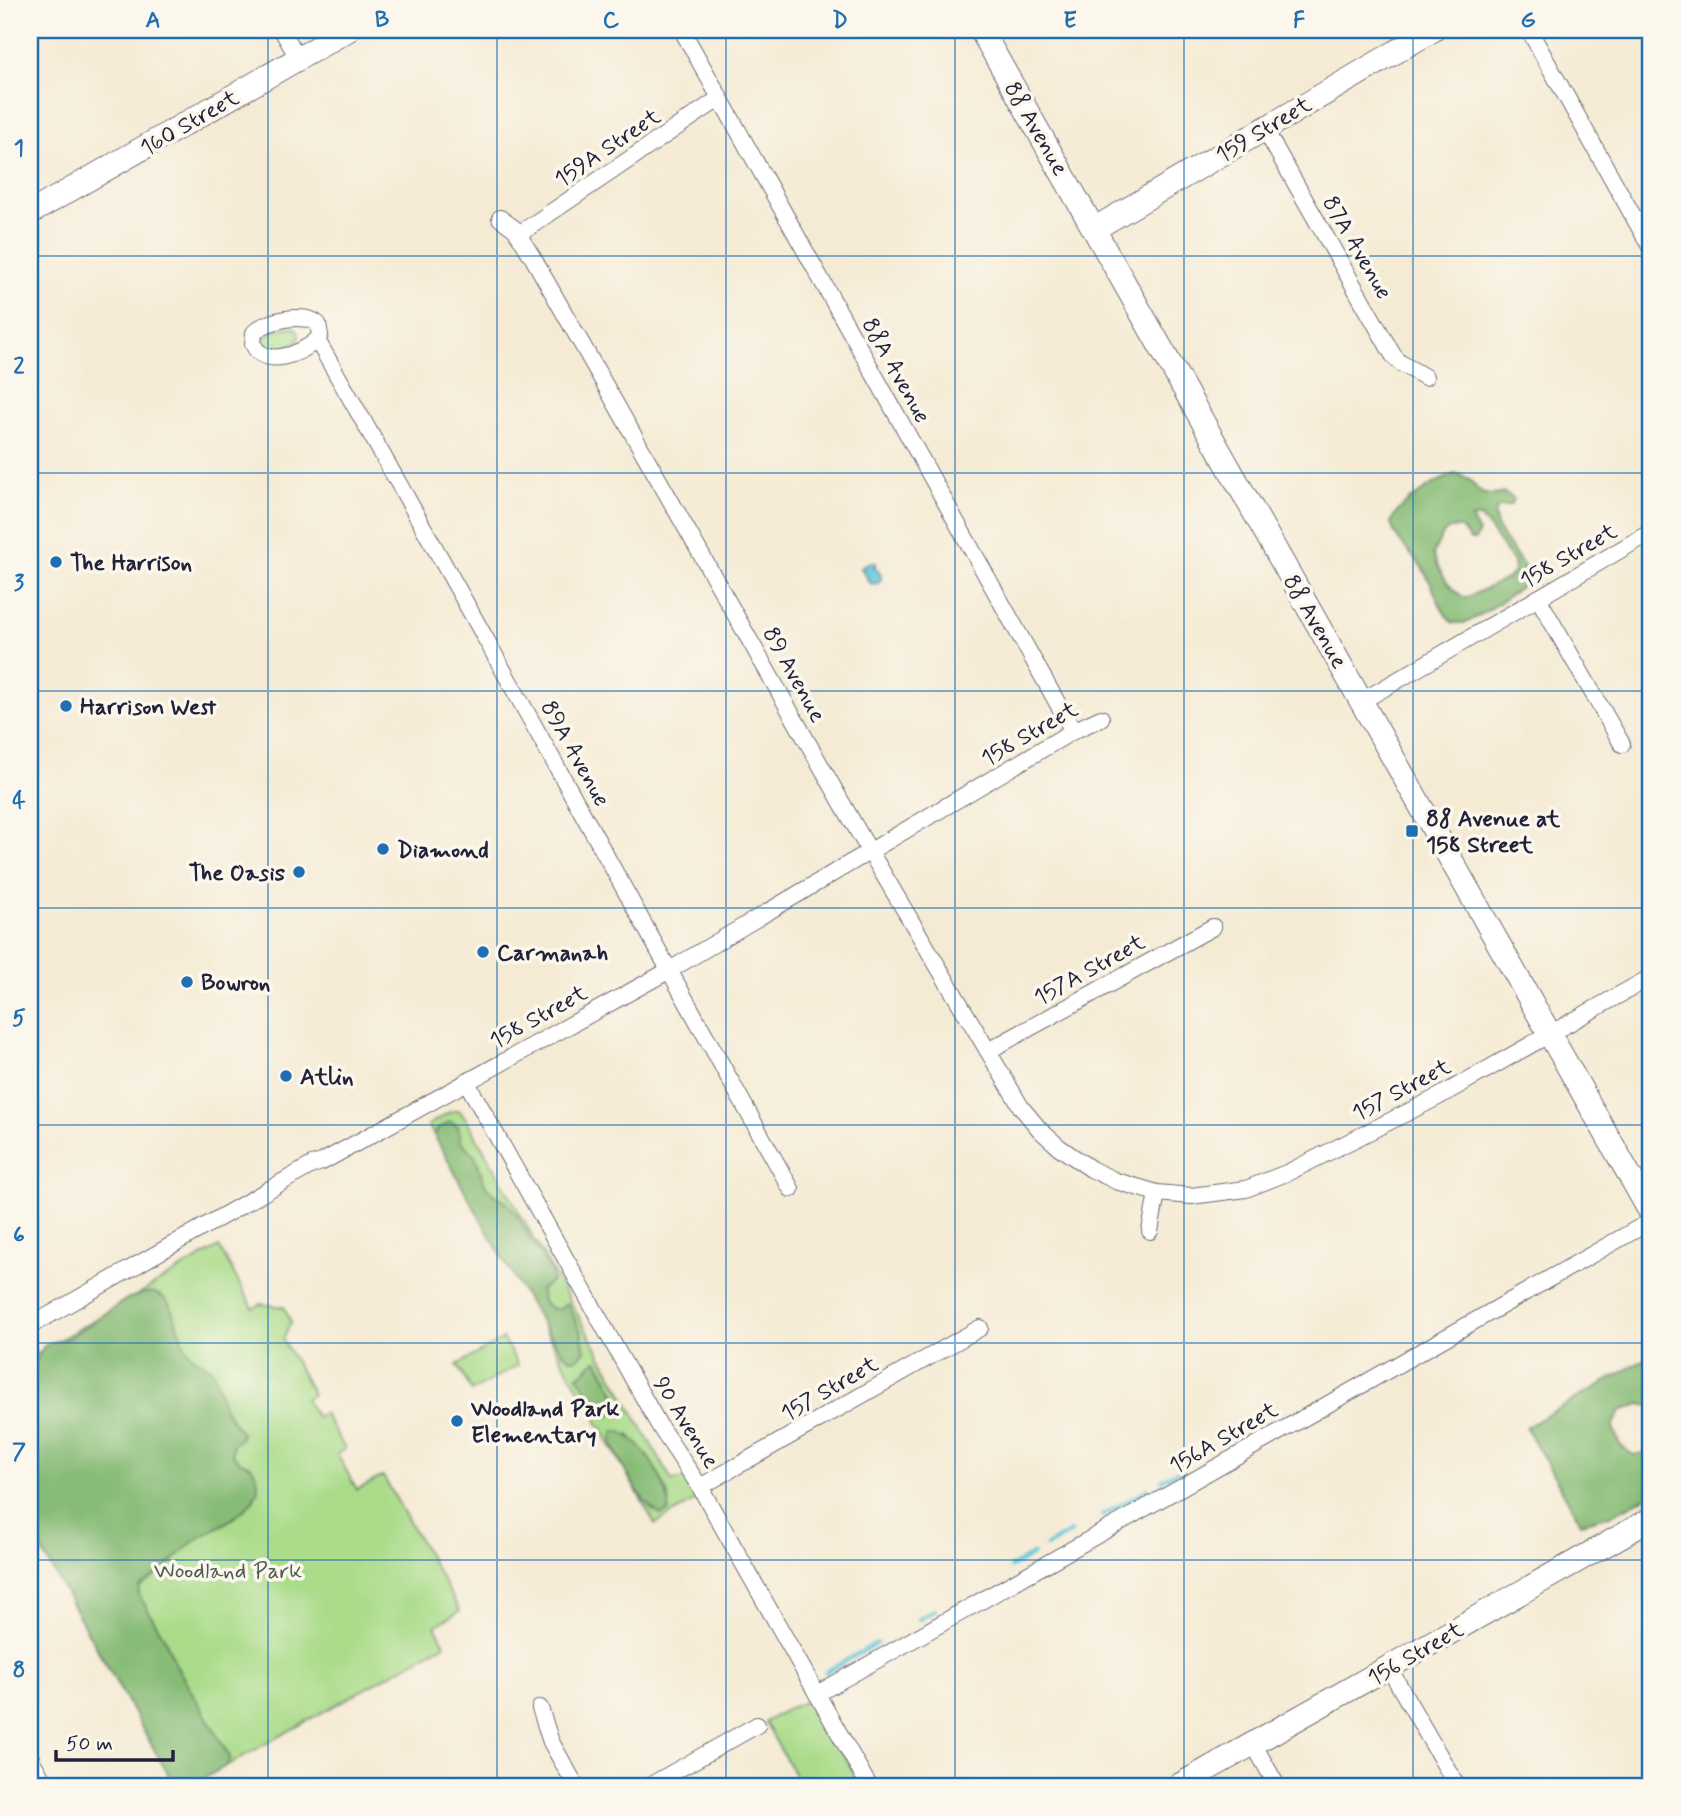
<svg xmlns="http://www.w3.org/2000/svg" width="1681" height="1816" viewBox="0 0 1681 1816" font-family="Mynerve,sans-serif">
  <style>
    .green { fill: #aadc8a; stroke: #667f62; stroke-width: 2; fill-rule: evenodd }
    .forest { fill: #87bc76; stroke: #546f58; stroke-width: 2; fill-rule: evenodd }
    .water { fill: #5cc4d9; stroke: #3f738a; stroke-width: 2 }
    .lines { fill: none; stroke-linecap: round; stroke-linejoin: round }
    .stream { stroke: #5cc4d9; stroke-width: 4.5 }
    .street-casing { stroke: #6c6871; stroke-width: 18 }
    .secondary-casing { stroke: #6c6871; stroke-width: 25 }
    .street { stroke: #fff; stroke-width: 16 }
    .secondary { stroke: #fff; stroke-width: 23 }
    .grid { fill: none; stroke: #1f6fb2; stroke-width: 2; stroke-opacity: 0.55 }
    .poi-dot { fill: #1f6fb2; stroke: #fbf7ec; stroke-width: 2.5 }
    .labels { text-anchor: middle; stroke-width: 7; stroke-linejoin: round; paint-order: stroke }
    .street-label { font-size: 23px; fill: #22223b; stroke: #fbf7ec }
    .poi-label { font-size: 23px; font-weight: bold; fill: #22223b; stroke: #fbf7ec; text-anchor: start }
    .park-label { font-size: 23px; fill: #4b5a53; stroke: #fbf7ec }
    .neatline { fill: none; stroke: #1f6fb2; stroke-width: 2.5 }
    .grid-label { font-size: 23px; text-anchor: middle; font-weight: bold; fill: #1f6fb2 }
  </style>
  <rect width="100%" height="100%" fill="#fbf7ec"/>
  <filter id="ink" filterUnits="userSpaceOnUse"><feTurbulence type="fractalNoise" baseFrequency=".0143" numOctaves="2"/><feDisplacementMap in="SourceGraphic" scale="14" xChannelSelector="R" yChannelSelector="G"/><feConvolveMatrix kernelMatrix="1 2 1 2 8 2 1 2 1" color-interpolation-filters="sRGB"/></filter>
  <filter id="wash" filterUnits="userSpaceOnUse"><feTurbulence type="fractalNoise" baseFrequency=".00686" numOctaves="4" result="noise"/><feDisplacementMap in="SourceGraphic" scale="28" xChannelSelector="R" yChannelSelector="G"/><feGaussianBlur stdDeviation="1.57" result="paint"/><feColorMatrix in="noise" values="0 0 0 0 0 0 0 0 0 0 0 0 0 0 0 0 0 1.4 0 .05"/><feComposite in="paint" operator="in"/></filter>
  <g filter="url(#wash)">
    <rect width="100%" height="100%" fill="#f5ebd5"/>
    <g class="green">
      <path d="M289 327 295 328 299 333V339C292 347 274 353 264 347L262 339 270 332Z"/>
      <path d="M459 1110 467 1120 672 1481 685 1479 698 1499 655 1524 539 1319 563 1353 566 1304 561 1309H553L543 1302 540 1290 552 1281V1273L516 1213 505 1201 494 1195 485 1185 476 1158 461 1141 458 1126 437 1130 435 1137 428 1125 450 1112ZM597 1360 614 1391 578 1375 584 1374ZM628 1434C646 1453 664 1477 670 1503L653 1511 626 1471 612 1444Z"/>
      <path d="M219 1247 253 1308 260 1304 284 1307 291 1322 283 1340 313 1394 305 1399 316 1417 324 1413 345 1449 337 1454 357 1490 383 1476 460 1611 435 1626 445 1644 190 1786H175L30 1530V1357Z"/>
      <path d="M503 1339 518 1365 472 1391 457 1365Z"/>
      <path d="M807 1701 816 1706 861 1786H801L765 1722 787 1709Z"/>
    </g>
    <g class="forest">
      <path d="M1455 474C1481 477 1469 502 1504 493L1514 499 1511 505 1496 508C1489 534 1523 555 1529 578 1521 589 1477 619 1464 623 1463 623 1454 623 1453 623 1437 607 1435 587 1423 569 1413 554 1395 541 1391 523 1396 505 1437 480 1455 474ZM1481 517 1513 562 1514 572 1508 578 1466 598C1450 591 1439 570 1433 554 1439 541 1444 524 1461 528L1470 540H1475L1479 532 1471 519Z"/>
      <path d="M450 1122 458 1126 461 1141 476 1158 485 1185 494 1195 505 1201 516 1213 552 1274V1281L540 1290 543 1302 552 1309H560L567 1303 581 1332 585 1351C582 1354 578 1360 572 1359 551 1354 452 1166 435 1137L437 1130Z"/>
      <path d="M149 1292C181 1295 173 1340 193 1357 199 1362 206 1363 211 1369 219 1380 219 1394 224 1406 228 1417 236 1424 242 1434L240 1439 233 1444 232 1454 239 1461 251 1466C279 1505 216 1525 193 1542 183 1550 175 1560 165 1568 157 1576 147 1581 139 1588V1595L164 1637 176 1665 230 1757 227 1765 190 1786H175L30 1530V1372L44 1346 58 1340 67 1339 127 1299Z"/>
      <path d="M1651 1356V1406L1639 1404 1620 1411 1613 1427 1620 1445 1633 1455 1651 1452V1494L1614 1514 1581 1523 1526 1427Z"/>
      <path d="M597 1360 614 1391 618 1407 608 1417 601 1415 578 1376C586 1373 588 1364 597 1360Z"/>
      <path d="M615 1431C638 1431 672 1489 669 1511L661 1515C640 1505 623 1464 612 1444V1436Z"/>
    </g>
    <path class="water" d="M870 562H874L876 564 874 566 881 575V580L877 584 870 583 861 568Z"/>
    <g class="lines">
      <g class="stream">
        <path d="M1162 1480 1183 1468"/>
        <path d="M1102 1515 1148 1489"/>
        <path d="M1047 1546 1071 1532"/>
        <path d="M1011 1567 1033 1554"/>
        <path d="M919 1619 935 1610"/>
        <path d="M826 1672 877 1643"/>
      </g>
    </g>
  </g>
  <g filter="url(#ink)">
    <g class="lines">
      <g class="street-casing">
        <g id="street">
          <path d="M282 30 298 58"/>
          <path d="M682 30 1073 731"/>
          <path d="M1529 30 1651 248"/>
          <path d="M1264 128 1393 355 1399 362 1425 377"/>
          <path d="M500 218 515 229 533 258 859 833 1021 1107 1040 1130 1059 1147 1091 1169 1116 1181 1157 1193 1191 1196 1246 1189 1289 1172 1438 1097 1651 977"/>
          <path d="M519 234 720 98"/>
          <path d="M317 340C301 354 264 369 253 344L254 333C264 320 305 312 318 324L320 335 317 340C479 621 632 906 791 1189"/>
          <path d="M1538 598 1622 744"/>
          <path d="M1362 701 1651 532"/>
          <path d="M988 1051 1213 927"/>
          <path d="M466 1081 660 1427 700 1487 869 1786"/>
          <path d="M1150 1231 1157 1193"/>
          <path d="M30 1326 312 1165 322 1162 668 971 1073 731 1101 718"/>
          <path d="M700 1487 980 1328"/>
          <path d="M1389 1668 1457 1786"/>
          <path d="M817 1694 1651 1221"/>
          <path d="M540 1708 551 1742 576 1786"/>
          <path d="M1254 1745 1277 1786"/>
          <path d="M30 1757 46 1786"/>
          <path d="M649 1786 757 1725"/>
        </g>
      </g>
      <g class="secondary-casing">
        <g id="secondary">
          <path d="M981 30 1651 1213"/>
          <path d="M30 213 348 30"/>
          <path d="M1094 229 1433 30"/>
          <path d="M1178 1786 1651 1519"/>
        </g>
      </g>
      <use href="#street" class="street"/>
      <use href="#secondary" class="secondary"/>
    </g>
  </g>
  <path class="grid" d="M268 30V1786M497 30V1786M726 30V1786M955 30V1786M1184 30V1786M1413 30V1786M30 256H1651M30 473H1651M30 691H1651M30 908H1651M30 1125H1651M30 1343H1651M30 1560H1651"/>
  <g class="poi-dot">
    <circle cx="56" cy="562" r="7"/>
    <circle cx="66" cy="706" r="7"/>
    <rect x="1405" y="824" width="14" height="14" rx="3.5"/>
    <circle cx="383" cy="849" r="7"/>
    <circle cx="299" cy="872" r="7"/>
    <circle cx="483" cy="952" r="7"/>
    <circle cx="187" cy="982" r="7"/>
    <circle cx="286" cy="1076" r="7"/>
    <circle cx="457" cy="1421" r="7"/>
  </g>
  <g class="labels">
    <g class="street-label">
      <text transform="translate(189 122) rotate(-30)" y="8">160 Street</text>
      <text transform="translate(1037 128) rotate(60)" y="8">88 Avenue</text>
      <text transform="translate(1263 129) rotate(-31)" y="8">159 Street</text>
      <text transform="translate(607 147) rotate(-34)" y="8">159A Street</text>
      <text transform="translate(1358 247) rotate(60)" y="8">87A Avenue</text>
      <text transform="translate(897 370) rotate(61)" y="8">88A Avenue</text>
      <text transform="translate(1568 555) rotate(-30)" y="8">158 Street</text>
      <text transform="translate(1316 621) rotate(60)" y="8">88 Avenue</text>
      <text transform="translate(795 674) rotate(61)" y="8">89 Avenue</text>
      <text transform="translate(1029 733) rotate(-30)" y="8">158 Street</text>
      <text transform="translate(576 753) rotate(61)" y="8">89A Avenue</text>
      <text transform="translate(1089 969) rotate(-29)" y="8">157A Street</text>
      <text transform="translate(538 1016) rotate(-29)" y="8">158 Street</text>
      <text transform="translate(1401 1089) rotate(-28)" y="8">157 Street</text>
      <text transform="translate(829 1388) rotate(-30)" y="8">157 Street</text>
      <text transform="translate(687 1422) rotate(58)" y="8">90 Avenue</text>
      <text transform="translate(1223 1437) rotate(-30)" y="8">156A Street</text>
      <text transform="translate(1415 1653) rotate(-30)" y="8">156 Street</text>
    </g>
    <g class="poi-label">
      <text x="70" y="570">The Harrison</text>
      <text x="80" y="714">Harrison West</text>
      <text x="1426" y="826">88 Avenue at<tspan x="1426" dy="26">158 Street</tspan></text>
      <text x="397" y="857">Diamond</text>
      <text x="285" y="880" text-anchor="end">The Oasis</text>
      <text x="497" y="960">Carmanah</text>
      <text x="201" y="990">Bowron</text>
      <text x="300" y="1084">Atlin</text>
      <text x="471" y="1416">Woodland Park<tspan x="471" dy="26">Elementary</tspan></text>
    </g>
    <g class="park-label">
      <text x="228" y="1578">Woodland Park</text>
    </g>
  </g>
  <rect width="1681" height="1816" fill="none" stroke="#fbf7ec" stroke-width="77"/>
  <path d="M56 1750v10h117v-10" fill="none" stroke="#22223b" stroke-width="3.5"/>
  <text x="66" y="1750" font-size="21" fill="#22223b" stroke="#fbf7ec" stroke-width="5" paint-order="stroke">50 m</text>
  <rect x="38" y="38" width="1604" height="1740" class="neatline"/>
  <g class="grid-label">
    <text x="153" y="27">A</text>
    <text x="382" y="27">B</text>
    <text x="611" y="27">C</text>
    <text x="840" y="27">D</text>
    <text x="1070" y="27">E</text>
    <text x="1299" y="27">F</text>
    <text x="1528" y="27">G</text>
    <text x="19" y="155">1</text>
    <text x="19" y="373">2</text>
    <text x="19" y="590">3</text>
    <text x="19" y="807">4</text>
    <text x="19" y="1025">5</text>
    <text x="19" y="1242">6</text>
    <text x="19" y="1459">7</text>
    <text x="19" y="1677">8</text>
  </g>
</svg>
